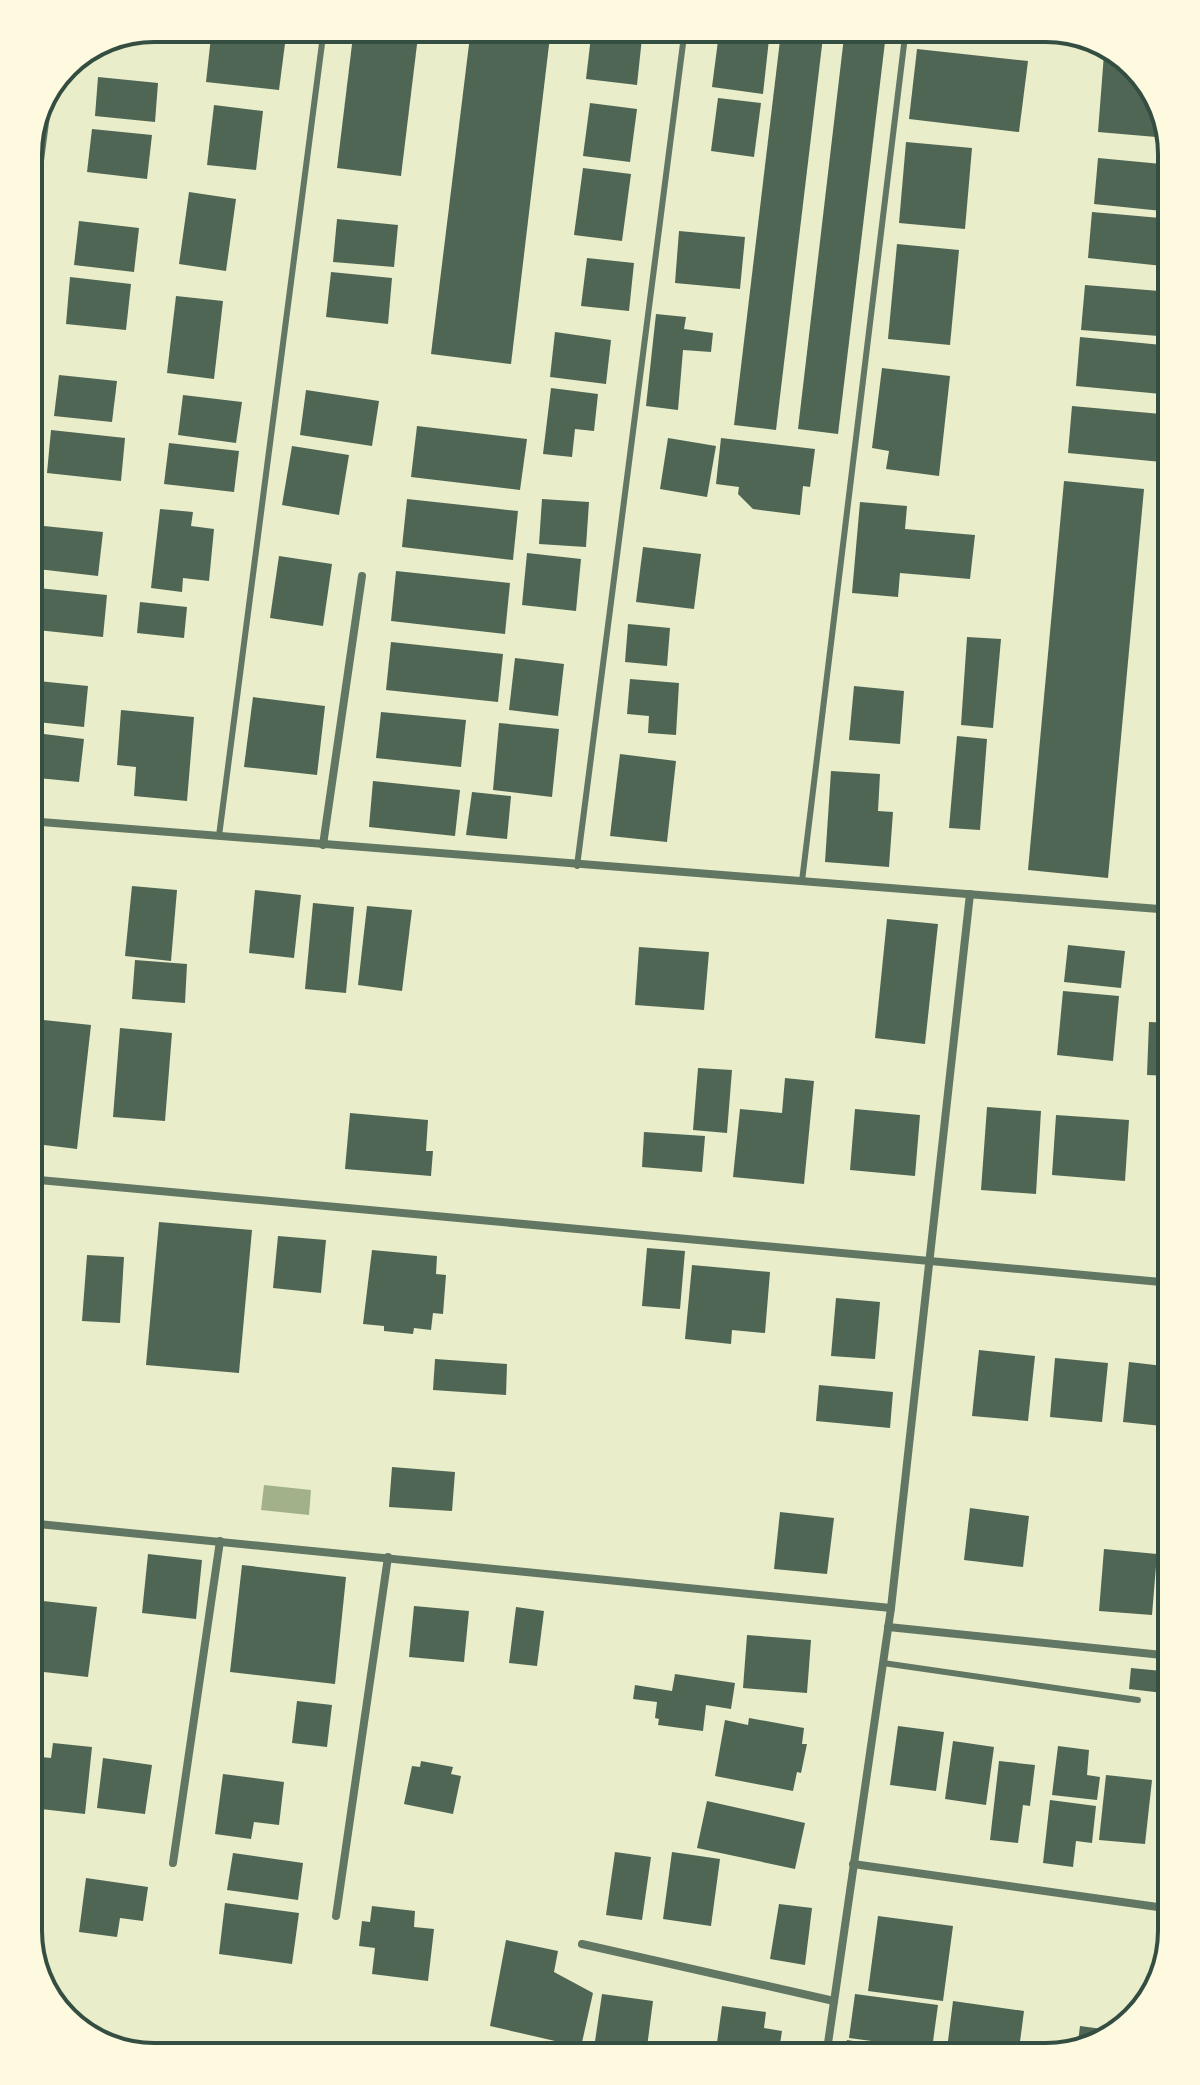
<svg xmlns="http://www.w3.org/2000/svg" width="1200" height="2085" viewBox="0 0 1200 2085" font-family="Karla,sans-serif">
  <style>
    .water { fill: #a3b18a }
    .building { fill: #4f6655 }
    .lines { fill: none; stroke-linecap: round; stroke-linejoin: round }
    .service { stroke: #617663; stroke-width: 6 }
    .minor { stroke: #617663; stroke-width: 8 }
    .rim { fill: none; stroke: #344e41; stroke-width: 4 }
  </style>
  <rect width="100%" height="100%" fill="#e9edc9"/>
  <path class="water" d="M264 1485 311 1490 309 1515 261 1510Z"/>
  <g class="building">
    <path d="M154 28H183L182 39 137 35Z"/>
    <path d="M212 28H287L279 90 206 82Z"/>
    <path d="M354 28H419L401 176 337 168Z"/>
    <path d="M471 28H551L511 364 431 354Z"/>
    <path d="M592 28H643L637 85 586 79Z"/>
    <path d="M781 32 823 37 776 430 734 425Z"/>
    <path d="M719 33 769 39 763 94 712 87Z"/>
    <path d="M844 37 885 42 838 434 798 429Z"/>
    <path d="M917 49 1028 61 1019 132 909 119Z"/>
    <path d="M1104 54 1122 55 1159 98 1168 138 1098 132Z"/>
    <path d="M98 77 158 83 155 122 95 116Z"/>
    <path d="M718 98 761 103 754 157 711 151Z"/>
    <path d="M590 103 637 109 630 162 583 156Z"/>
    <path d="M214 105 263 111 256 170 207 165Z"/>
    <path d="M92 129 152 135 147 179 87 172Z"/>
    <path d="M906 142 972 148 965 229 899 223Z"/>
    <path d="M1098 158 1172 165V212L1094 204Z"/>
    <path d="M583 168 631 174 622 241 574 235Z"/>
    <path d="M189 192 236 199 226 271 179 264Z"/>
    <path d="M1092 212 1172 219V267L1088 258Z"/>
    <path d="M337 219 398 225 394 267 333 262Z"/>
    <path d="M79 221 139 228 134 272 74 265Z"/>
    <path d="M679 231 745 237 740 289 675 283Z"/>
    <path d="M897 244 959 250 950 345 888 339Z"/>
    <path d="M587 258 634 263 629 311 581 306Z"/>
    <path d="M331 272 392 278 388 324 326 317Z"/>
    <path d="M70 277 131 284 126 330 66 324Z"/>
    <path d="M1085 285 1172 292V337L1081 330Z"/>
    <path d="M176 296 223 301 214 379 167 373Z"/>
    <path d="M656 314 686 317 684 329 713 333 711 352 683 350 678 410 646 406Z"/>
    <path d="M555 332 611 340 606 384 550 377Z"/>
    <path d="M1080 337 1172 346V395L1076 386Z"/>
    <path d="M882 368 950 376 939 476 886 469 889 451 872 448Z"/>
    <path d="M59 375 117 381 112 422 54 416Z"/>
    <path d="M551 388 598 394 594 431 575 429 572 457 543 454Z"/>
    <path d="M306 390 379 401 372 446 300 435Z"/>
    <path d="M183 395 242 402 236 443 178 435Z"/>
    <path d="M1072 406 1172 415V463L1068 453Z"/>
    <path d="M417 426 527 439 520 490 411 477Z"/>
    <path d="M51 430 125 438 121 481 47 473Z"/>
    <path d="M668 438 716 446 707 497 660 489Z"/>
    <path d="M721 438 815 449 810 487 803 486 800 515 753 509 738 494 739 487 716 484Z"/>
    <path d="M169 443 239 451 234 492 164 484Z"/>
    <path d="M292 446 349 455 339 515 282 505Z"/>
    <path d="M1064 481 1144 489 1108 878 1028 870Z"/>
    <path d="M407 499 518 511 513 560 402 547Z"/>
    <path d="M542 499 589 502 586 547 539 544Z"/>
    <path d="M860 502 907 506 905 529 975 535 970 579 900 573 898 597 852 593Z"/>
    <path d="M160 509 193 512 191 526 214 529 209 581 183 578 182 592 151 588Z"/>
    <path d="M34 525 103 532 98 576 29 568Z"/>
    <path d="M643 547 701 554 694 609 636 602Z"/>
    <path d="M527 553 581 559 576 611 522 605Z"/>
    <path d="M279 556 332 564 323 626 270 618Z"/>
    <path d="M396 571 510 583 505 634 391 621Z"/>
    <path d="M28 587 107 595 103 637 28 629Z"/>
    <path d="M140 602 187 607 184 638 137 633Z"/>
    <path d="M628 624 670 628 667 666 625 662Z"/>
    <path d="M967 637 1001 639 993 728 961 725Z"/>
    <path d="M391 642 503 654 498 702 386 690Z"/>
    <path d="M515 658 564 664 558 716 509 710Z"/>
    <path d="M630 679 679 683 676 735 648 733 649 716 627 714Z"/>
    <path d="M28 680 88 686 84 727 28 721Z"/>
    <path d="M854 686 904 691 900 744 849 740Z"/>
    <path d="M253 697 325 706 317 775 244 767Z"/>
    <path d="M121 710 194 717 187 801 134 796 136 767 117 765Z"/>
    <path d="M381 712 466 720 461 767 376 758Z"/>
    <path d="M499 723 559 729 552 797 493 790Z"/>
    <path d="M28 732 84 739 79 782 28 777Z"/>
    <path d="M957 736 987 739 980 830 949 828Z"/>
    <path d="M1170 748 1172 749V783L1167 782Z"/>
    <path d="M620 754 676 761 667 842 610 836Z"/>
    <path d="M831 771 880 774 878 811 893 812 889 867 825 862Z"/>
    <path d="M373 781 460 790 455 836 369 827Z"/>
    <path d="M472 792 511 796 507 839 466 835Z"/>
    <path d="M1163 810H1172V856L1159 855Z"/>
    <path d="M132 886 177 890 171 961 125 956Z"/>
    <path d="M255 890 301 895 294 958 249 953Z"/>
    <path d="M313 903 354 907 346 993 305 989Z"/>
    <path d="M367 906 412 910 402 991 358 985Z"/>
    <path d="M887 919 938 924 925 1044 875 1038Z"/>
    <path d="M1068 945 1125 951 1121 988 1064 982Z"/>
    <path d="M639 947 709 952 704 1010 635 1005Z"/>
    <path d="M135 960 187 964 185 1003 132 999Z"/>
    <path d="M1063 991 1119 996 1113 1061 1057 1055Z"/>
    <path d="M34 1019 91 1025 77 1149 28 1143V1068Z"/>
    <path d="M1149 1022 1172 1023V1076L1147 1075Z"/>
    <path d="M120 1028 172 1033 165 1121 113 1117Z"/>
    <path d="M698 1068 732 1070 727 1133 693 1130Z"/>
    <path d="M785 1078 814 1081 804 1184 733 1177 740 1109 782 1113Z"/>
    <path d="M987 1107 1041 1111 1036 1194 981 1190Z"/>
    <path d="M855 1109 920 1115 915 1176 850 1170Z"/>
    <path d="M350 1113 428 1120 426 1151H433L431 1176 345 1169Z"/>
    <path d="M1056 1115 1129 1120 1125 1181 1052 1175Z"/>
    <path d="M644 1132 705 1136 702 1172 642 1167Z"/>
    <path d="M159 1222 252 1230 239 1373 146 1365Z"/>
    <path d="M278 1236 326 1240 321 1293 273 1288Z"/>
    <path d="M647 1248 685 1251 680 1309 642 1306Z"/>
    <path d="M372 1250 437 1256 436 1274 446 1275 443 1314 433 1313 431 1330 414 1328 413 1334 384 1331V1326L363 1324Z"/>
    <path d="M87 1255 124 1257 120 1323 82 1321Z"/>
    <path d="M692 1265 770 1272 765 1333 732 1330 731 1344 685 1339Z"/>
    <path d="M836 1298 880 1302 875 1359 831 1356Z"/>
    <path d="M979 1350 1035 1356 1028 1421 972 1416Z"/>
    <path d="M1055 1358 1108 1363 1102 1422 1050 1417Z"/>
    <path d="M435 1359 507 1364 506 1395 433 1390Z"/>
    <path d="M1129 1362 1172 1367V1427L1123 1422Z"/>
    <path d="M819 1385 893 1392 890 1428 816 1421Z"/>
    <path d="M392 1467 455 1472 452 1511 389 1507Z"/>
    <path d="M970 1508 1029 1516 1023 1567 964 1560Z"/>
    <path d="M780 1512 834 1518 827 1574 774 1569Z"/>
    <path d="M1104 1549 1157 1554 1152 1615 1099 1611Z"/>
    <path d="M148 1554 202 1560 196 1619 142 1613Z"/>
    <path d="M242 1565 346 1577 335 1684 230 1672Z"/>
    <path d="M43 1601 97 1607 88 1677 35 1671Z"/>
    <path d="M414 1606 469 1611 464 1662 409 1657Z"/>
    <path d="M516 1607 544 1611 537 1666 509 1663Z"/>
    <path d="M747 1635 811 1640 807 1693 743 1688Z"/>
    <path d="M1131 1668 1172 1672V1694L1129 1689Z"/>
    <path d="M675 1674 735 1683 731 1709 706 1705 703 1731 658 1725 659 1719 655 1718 657 1702 633 1699 635 1685 672 1691Z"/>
    <path d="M297 1701 332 1705 327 1747 292 1743Z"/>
    <path d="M749 1718 804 1728 802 1744H807L801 1773 797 1772 793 1791 715 1776 725 1720 748 1725Z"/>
    <path d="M898 1726 944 1732 936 1791 890 1785Z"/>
    <path d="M953 1741 994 1747 986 1805 945 1799Z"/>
    <path d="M53 1743 92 1747 85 1814 41 1809 43 1792 28 1790 31 1756 51 1758Z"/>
    <path d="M1058 1746 1089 1750 1087 1775 1100 1777 1097 1800 1052 1795Z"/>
    <path d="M103 1758 152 1765 145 1814 97 1808Z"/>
    <path d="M421 1761 453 1767 451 1774 461 1776 453 1814 404 1804 412 1766 420 1767Z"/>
    <path d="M999 1761 1035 1765 1030 1806 1023 1805 1018 1843 990 1840Z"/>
    <path d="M223 1774 284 1782 279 1825 254 1822 251 1839 215 1834Z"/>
    <path d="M1106 1775 1152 1780 1145 1844 1099 1840Z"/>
    <path d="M1050 1800 1096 1806 1092 1843 1076 1841 1073 1867 1043 1863Z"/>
    <path d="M707 1801 805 1823 795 1869 697 1848Z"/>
    <path d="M615 1852 651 1857 642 1920 606 1915Z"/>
    <path d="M672 1852 720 1859 711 1926 663 1919Z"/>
    <path d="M233 1853 303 1863 298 1900 227 1890Z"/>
    <path d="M86 1878 148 1887 143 1921 120 1918 117 1937 79 1932Z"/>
    <path d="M225 1903 299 1913 292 1964 219 1954Z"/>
    <path d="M779 1904 812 1908 805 1965 770 1959Z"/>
    <path d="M372 1906 415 1911 414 1927 434 1929 428 1981 372 1974 375 1948 359 1946 362 1921 370 1922Z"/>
    <path d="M878 1916 953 1926 943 2001 868 1991Z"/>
    <path d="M506 1940 558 1951 554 1972 593 1993 581 2047 490 2026Z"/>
    <path d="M602 1994 653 2001 646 2055 594 2048Z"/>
    <path d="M855 1994 938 2005 932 2049 849 2038Z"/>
    <path d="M953 2001 1024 2011 1018 2057H946Z"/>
    <path d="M722 2006 766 2012 764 2028 782 2031 778 2057H715Z"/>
    <path d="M1080 2026 1117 2031 1102 2044 1077 2050Z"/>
    <path d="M847 2040 899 2048 897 2057H844Z"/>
  </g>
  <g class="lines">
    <g class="service">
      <path d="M28 259 49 100"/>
      <path d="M219 836 324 28"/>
      <path d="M577 866 685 28"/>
      <path d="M802 881 906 28"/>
      <path d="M883 1663 1138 1700"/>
    </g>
    <g class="minor">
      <path d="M28 821 1172 910"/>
      <path d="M323 845 362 576"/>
      <path d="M28 1179 1172 1283"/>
      <path d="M28 1523 891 1608"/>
      <path d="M888 1627 1172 1656"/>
      <path d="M173 1863 220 1541"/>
      <path d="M853 1864 1172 1909"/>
      <path d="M336 1916 388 1557"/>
      <path d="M582 1944 834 2001"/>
      <path d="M826 2057 891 1608 970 894"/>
    </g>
  </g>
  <path d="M0 0H1200V2085H0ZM154 42H1046A112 112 0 0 1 1158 154V1931A112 112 0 0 1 1046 2043H154A112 112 0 0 1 42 1931V154A112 112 0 0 1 154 42Z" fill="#fefae0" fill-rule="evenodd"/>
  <path class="rim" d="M154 42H1046A112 112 0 0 1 1158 154V1931A112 112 0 0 1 1046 2043H154A112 112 0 0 1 42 1931V154A112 112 0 0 1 154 42Z"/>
</svg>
